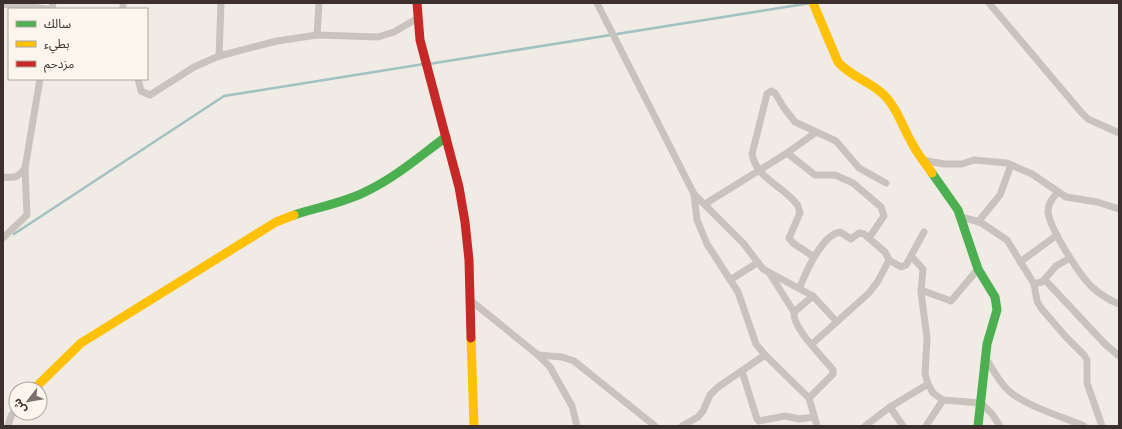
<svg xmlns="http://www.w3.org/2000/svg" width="1122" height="429" viewBox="0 0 1122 429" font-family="Commissioner,'Noto Sans Arabic',sans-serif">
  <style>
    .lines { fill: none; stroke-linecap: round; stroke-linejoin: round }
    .stream { stroke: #a1c2c1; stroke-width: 2.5 }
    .street { stroke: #c9c3be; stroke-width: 7 }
    .fast { stroke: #4caf50; stroke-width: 9 }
    .slow { stroke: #ffc107; stroke-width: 9 }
    .jam { stroke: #c62828; stroke-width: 9 }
  </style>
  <rect width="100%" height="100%" fill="#f0ebe5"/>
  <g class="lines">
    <g class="stream">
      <path d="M429 64 811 3"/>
      <path d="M14 234 224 96 424 64"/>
    </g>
    <g class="street">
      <path d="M597 3 694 194 743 243 763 269 813 296 837 322"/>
      <path d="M989 3 1081 112 1088 119 1119 133"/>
      <path d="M3 4 48 9"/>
      <path d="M52 9 53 3"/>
      <path d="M123 9V3"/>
      <path d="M317 35 319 3"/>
      <path d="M219 56 221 3"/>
      <path d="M138 79 141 91 150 95 194 67 219 56 277 41 317 35 378 37 394 32 418 18"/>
      <path d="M787 153 815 175H835L853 183 881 207 884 216 869 238"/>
      <path d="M922 160 944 164H962L974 160 1007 163 1032 174 1066 197 1097 202 1119 209"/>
      <path d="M3 177C14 178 18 178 25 168L40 79"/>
      <path d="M1058 192C1053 198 1048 203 1048 211 1049 228 1080 276 1093 288 1101 295 1109 300 1119 304"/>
      <path d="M694 194 697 220 707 244 738 292 756 344 765 355 809 398 817 426"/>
      <path d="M705 204 787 153 815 133"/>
      <path d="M961 217 980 222 1007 240 1034 284 1037 301 1041 308 1066 337 1084 355 1087 360V383L1102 426"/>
      <path d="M978 222 1000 195 1011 165"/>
      <path d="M3 238 27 215 25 168"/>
      <path d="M911 256 923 269 921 292 927 338 925 374 928 384 933 393 943 400 981 403 992 414 1000 426"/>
      <path d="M814 257 793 243 789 238 800 213 798 206C785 186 757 180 752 154L767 94 771 91 775 93 784 108 795 122 836 141 859 168 886 183"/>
      <path d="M1020 262 1057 235"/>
      <path d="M770 274 794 312C792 328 823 357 833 370V374L809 398"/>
      <path d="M730 280 757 263"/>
      <path d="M1045 280 1105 344 1119 356"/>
      <path d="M1034 284 1042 282 1056 266 1070 258"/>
      <path d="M800 287C806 272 822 235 840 232L851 239 859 233 864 234 885 252 889 260 901 267 906 265 924 232"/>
      <path d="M921 290 951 301 978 269"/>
      <path d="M470 300 538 355 550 367 572 406 577 426"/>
      <path d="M794 312 813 296"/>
      <path d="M812 344 869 293 878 281 889 260"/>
      <path d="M538 355 562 357 574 361 655 426"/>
      <path d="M986 359C993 369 999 382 1008 390 1023 405 1063 417 1084 426"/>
      <path d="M742 371 757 419 759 421 785 416 799 419 814 417"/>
      <path d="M890 407 903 426"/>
      <path d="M8 426 11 416 16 409"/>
      <path d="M682 426 698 417 703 411 710 395 718 387 765 355"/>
      <path d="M865 426 890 407 928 384"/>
      <path d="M926 426 943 400"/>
    </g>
    <g class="fast">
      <path d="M932 173 958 210 978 269 995 297 997 310 987 344 978 426"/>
      <path d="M294 215C318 207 344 203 367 191 396 177 420 156 446 137"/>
    </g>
    <g class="slow">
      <path d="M813 3 838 62C850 76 869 81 883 94 897 107 903 129 913 145 918 155 926 164 932 173"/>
      <path d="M471 338 474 426"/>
      <path d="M34 389 81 343 276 222 294 215"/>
    </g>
    <path class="jam" d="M417 3 420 40 459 187 465 222 469 260 471 338"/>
  </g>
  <rect width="1122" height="429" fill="none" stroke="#3b302b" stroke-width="8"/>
  <rect x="8" y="8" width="140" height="72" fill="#fbf5ee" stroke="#aea6a0"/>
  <rect x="16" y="21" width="20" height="6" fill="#4caf50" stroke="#aea6a0"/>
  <text x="44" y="28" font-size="12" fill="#3b302b">سالك</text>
  <rect x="16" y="41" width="20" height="6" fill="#ffc107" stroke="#aea6a0"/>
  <text x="44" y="48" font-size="12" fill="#3b302b">بطيء</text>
  <rect x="16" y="61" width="20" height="6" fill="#c62828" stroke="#aea6a0"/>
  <text x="44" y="68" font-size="12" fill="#3b302b">مزدحم</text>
  <g transform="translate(28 401) rotate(239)"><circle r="19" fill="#fbf5ee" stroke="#aea6a0"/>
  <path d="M0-3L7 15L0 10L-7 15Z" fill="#7a716c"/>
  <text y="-6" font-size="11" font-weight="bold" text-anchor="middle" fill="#3b302b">ش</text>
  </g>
</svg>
